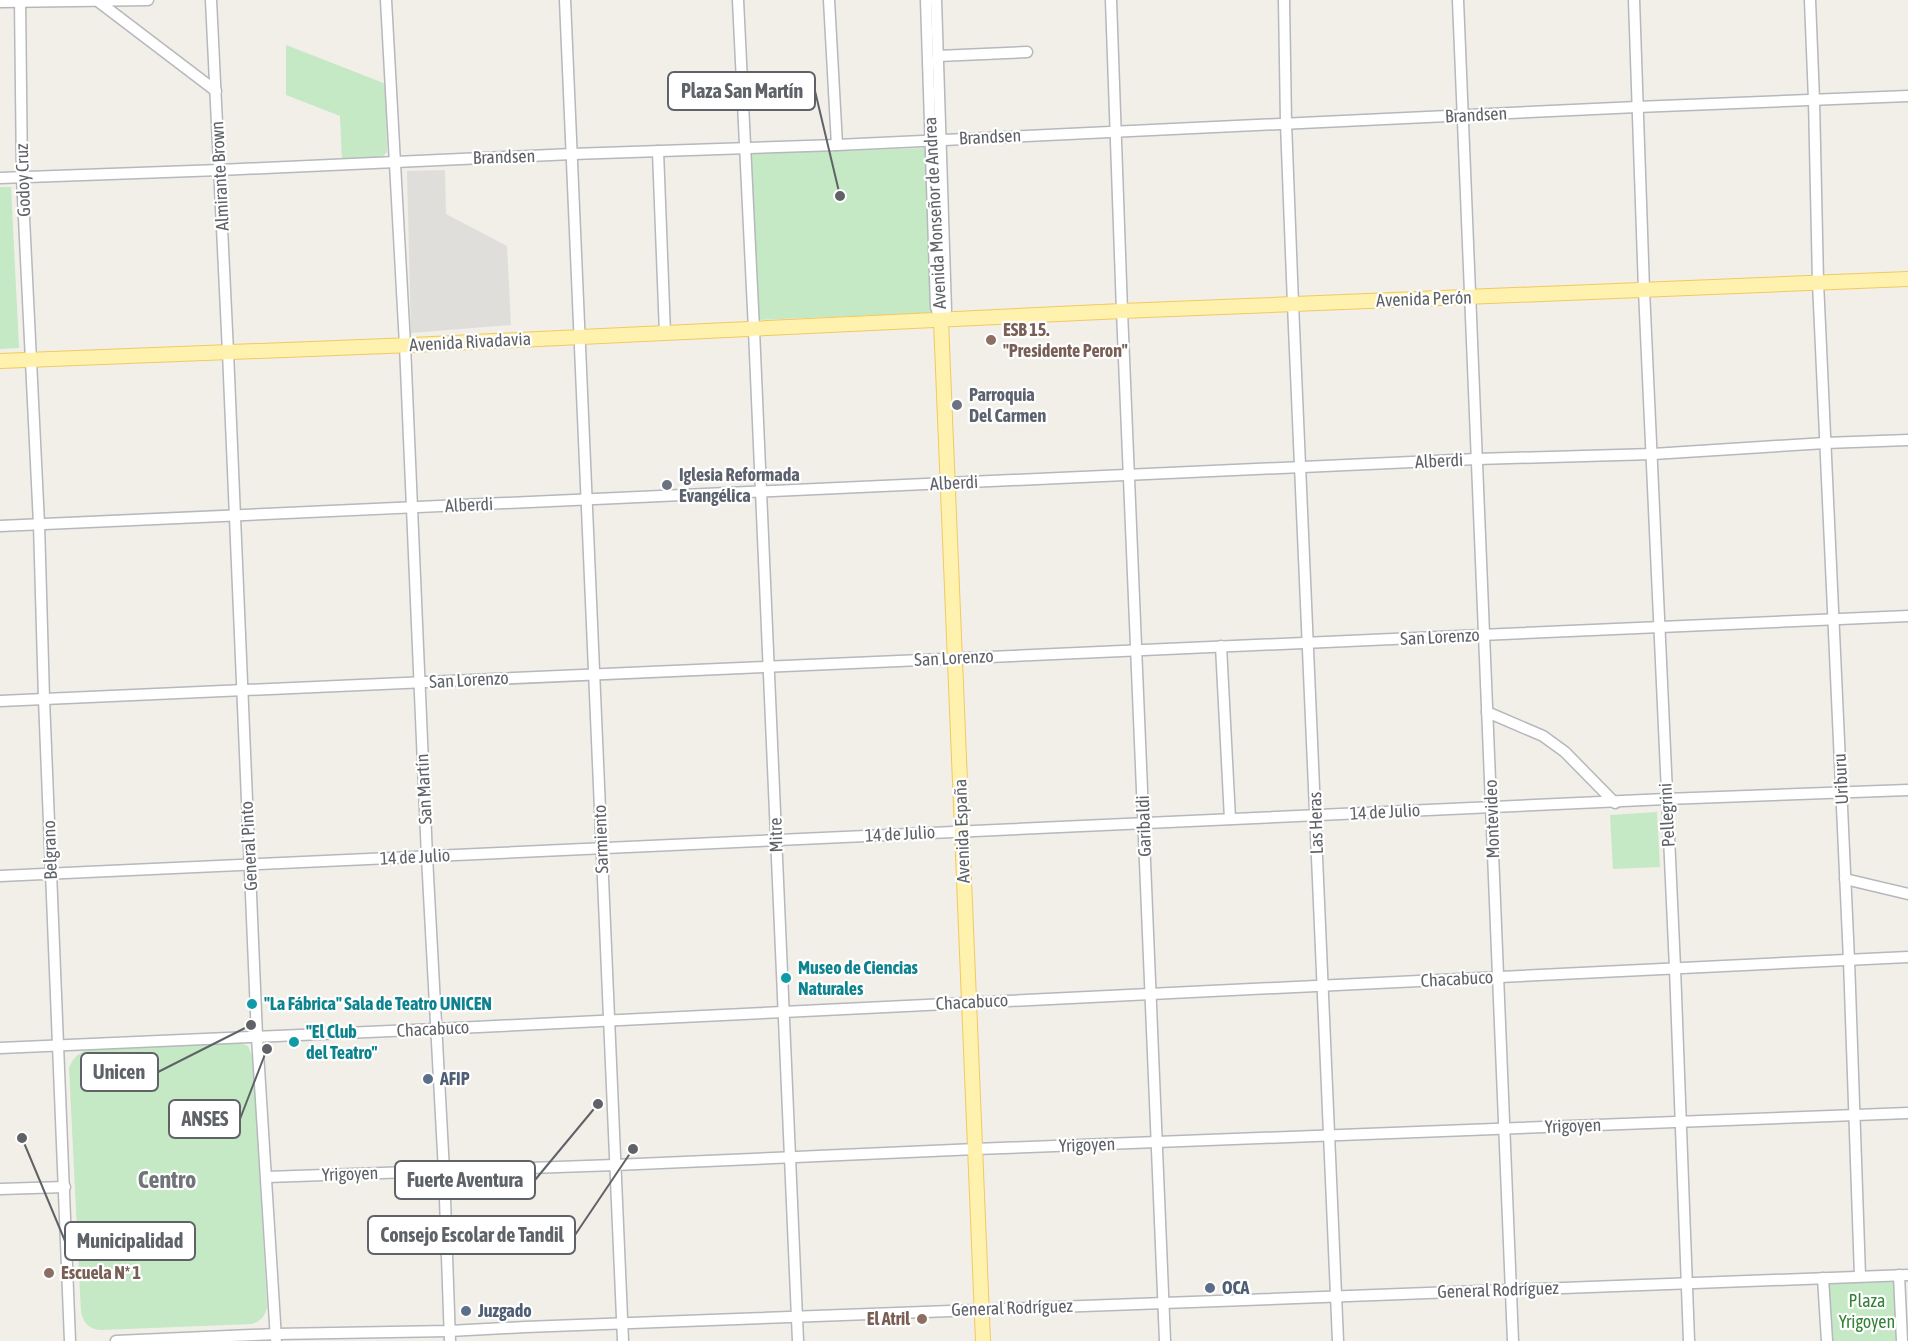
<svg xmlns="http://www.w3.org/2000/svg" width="1908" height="1341" viewBox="0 0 1908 1341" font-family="'Asap Condensed',sans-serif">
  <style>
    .industrial { fill: #e0deda }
    .green { fill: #c5e8c5 }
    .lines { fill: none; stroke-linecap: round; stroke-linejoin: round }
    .minor-casing { stroke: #b5b8bc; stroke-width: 13 }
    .major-casing { stroke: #f2c960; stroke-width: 16 }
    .minor { stroke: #fff; stroke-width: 10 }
    .major { stroke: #fff2af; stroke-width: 14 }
    .education-dot { fill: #8d6e63; stroke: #fff; stroke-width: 2 }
    .worship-dot { fill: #6b7280; stroke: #fff; stroke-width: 2 }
    .culture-dot { fill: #0f9aa8; stroke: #fff; stroke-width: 2 }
    .service-dot { fill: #5c6f8a; stroke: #fff; stroke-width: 2 }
    .labels { text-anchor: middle; stroke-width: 4.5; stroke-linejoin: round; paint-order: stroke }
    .street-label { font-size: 18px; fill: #5f6368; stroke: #fff }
    .education-label { font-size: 18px; font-weight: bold; fill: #785e54; stroke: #fff; text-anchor: start }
    .worship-label { font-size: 18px; font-weight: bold; fill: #5b616d; stroke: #fff; text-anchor: start }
    .culture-label { font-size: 18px; font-weight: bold; fill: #0d838f; stroke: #fff; text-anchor: start }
    .service-label { font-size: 18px; font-weight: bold; fill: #4e5e75; stroke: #fff; text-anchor: start }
    .park-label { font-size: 18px; fill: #348238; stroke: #fff }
    .district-label { font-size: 24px; font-weight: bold; fill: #70757a; stroke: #fff }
    .leader { fill: none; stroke: #5f6368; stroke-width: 2 }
    .callout-dot { fill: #5f6368; stroke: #fff; stroke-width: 2 }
    .callout { fill: #fff; stroke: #5f6368; stroke-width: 2 }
    .callout-label { font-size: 20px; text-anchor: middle; font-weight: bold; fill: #5f6368 }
  </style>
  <rect width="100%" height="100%" fill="#f1efe8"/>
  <path class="industrial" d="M445 170 446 214 507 246 511 325 411 333 407 171Z"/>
  <g class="green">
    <path d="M286 45 386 84 387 152 382 157 342 160 340 116 286 95Z"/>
    <path d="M925 148 932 313 758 320 750 154Z"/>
    <path d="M0 187H11L19 348 0 349Z"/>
    <path d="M1657 812 1660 867 1613 869 1610 815Z"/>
    <path d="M236 1041 248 1046 253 1058 267 1307C265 1316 261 1321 252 1324L101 1330C89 1329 84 1324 81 1312L69 1068C72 1060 76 1055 84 1051Z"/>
    <path d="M1895 1280 1898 1341H1831L1828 1283Z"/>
  </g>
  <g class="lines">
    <g class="minor-casing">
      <g id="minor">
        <path d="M20 0 22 177 39 524 44 699 70 1341"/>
        <path d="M211 0 228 352 257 1036 276 1339"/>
        <path d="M386 0 405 345 427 857 444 1171 450 1341"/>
        <path d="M565 0 623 1341"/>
        <path d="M738 0 754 330 798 1341"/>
        <path d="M829 0 837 145"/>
        <path d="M926 0 936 307 941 321"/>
        <path d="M936 0 946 310 941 321"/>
        <path d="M1111 0 1122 311 1165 1341"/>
        <path d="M1284 0 1286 123 1293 304 1338 1341"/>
        <path d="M1458 0 1513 1341"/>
        <path d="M1634 0 1644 290 1675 968 1689 1341"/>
        <path d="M1810 0 1814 100 1818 282 1849 960 1860 1276"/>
        <path d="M0 2 148 0"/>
        <path d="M99 2 216 91"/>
        <path d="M938 56 1027 52"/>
        <path d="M658 151 665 334"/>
        <path d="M0 178 220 170 572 154 837 145 1637 107 1908 96"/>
        <path d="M0 526 1477 459 1653 454 1825 443 1908 440"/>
        <path d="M1221 646 1230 819"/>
        <path d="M0 701 1908 616"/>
        <path d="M1487 712 1543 736 1565 752 1615 803"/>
        <path d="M0 876 1666 799 1908 790"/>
        <path d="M1845 879 1908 894"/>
        <path d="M0 1048 436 1029 1908 957"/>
        <path d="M267 1177 615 1165 976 1149 1908 1113"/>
        <path d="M0 1189 65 1187"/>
        <path d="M1899 1275 1902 1341"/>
        <path d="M1823 1278 1827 1341"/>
        <path d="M116 1341 276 1334 449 1331 525 1327 1908 1275"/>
      </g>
    </g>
    <g class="major-casing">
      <g id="major">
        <path d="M941 321 983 1341"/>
        <path d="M0 361 412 345 1122 311 1908 279"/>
      </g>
    </g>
    <use href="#minor" class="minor"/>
    <use href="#major" class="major"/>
  </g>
  <g class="education-dot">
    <circle cx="991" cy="340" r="6"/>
    <circle cx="49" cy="1273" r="6"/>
    <circle cx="922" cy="1319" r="6"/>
  </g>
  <g class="worship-dot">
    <circle cx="957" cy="405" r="6"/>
    <circle cx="667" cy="485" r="6"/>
  </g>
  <g class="culture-dot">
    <circle cx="786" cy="978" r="6"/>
    <circle cx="252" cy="1004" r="6"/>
    <circle cx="294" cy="1042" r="6"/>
  </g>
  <g class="service-dot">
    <circle cx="428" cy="1079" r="6"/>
    <circle cx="1210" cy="1288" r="6"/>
    <circle cx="466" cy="1311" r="6"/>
  </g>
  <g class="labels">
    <g class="street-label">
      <text transform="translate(1476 115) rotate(-3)" y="6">Brandsen</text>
      <text transform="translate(990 137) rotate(-3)" y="6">Brandsen</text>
      <text transform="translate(504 157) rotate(-2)" y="6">Brandsen</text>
      <text transform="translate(220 176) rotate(-93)" y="6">Almirante Brown</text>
      <text transform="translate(23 180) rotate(-92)" y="6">Godoy Cruz</text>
      <text transform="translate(935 213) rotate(-93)" y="6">Avenida Monseñor de Andrea</text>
      <text transform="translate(1424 299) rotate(-2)" y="6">Avenida Perón</text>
      <text transform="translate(470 342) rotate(-3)" y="6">Avenida Rivadavia</text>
      <text transform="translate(1439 461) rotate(-3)" y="6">Alberdi</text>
      <text transform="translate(954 483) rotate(-3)" y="6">Alberdi</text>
      <text transform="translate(469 505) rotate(-3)" y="6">Alberdi</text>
      <text transform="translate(1440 637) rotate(-3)" y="6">San Lorenzo</text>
      <text transform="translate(954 658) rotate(-3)" y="6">San Lorenzo</text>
      <text transform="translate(469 680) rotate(-3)" y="6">San Lorenzo</text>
      <text transform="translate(1841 779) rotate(-93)" y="6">Uriburu</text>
      <text transform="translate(424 789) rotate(-93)" y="6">San Martín</text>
      <text transform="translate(1385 812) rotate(-3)" y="6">14 de Julio</text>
      <text transform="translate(1667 815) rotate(-93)" y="6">Pellegrini</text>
      <text transform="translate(1492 819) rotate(-92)" y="6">Montevideo</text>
      <text transform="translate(1316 823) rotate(-92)" y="6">Las Heras</text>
      <text transform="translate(1144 826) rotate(-92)" y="6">Garibaldi</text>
      <text transform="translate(962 831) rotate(-92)" y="6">Avenida España</text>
      <text transform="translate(900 834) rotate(-3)" y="6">14 de Julio</text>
      <text transform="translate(776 835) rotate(-92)" y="6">Mitre</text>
      <text transform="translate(601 839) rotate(-92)" y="6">Sarmiento</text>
      <text transform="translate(249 846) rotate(-93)" y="6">General Pinto</text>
      <text transform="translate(50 850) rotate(-92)" y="6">Belgrano</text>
      <text transform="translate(415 857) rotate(-3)" y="6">14 de Julio</text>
      <text transform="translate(1457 979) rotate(-3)" y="6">Chacabuco</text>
      <text transform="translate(972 1002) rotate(-3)" y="6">Chacabuco</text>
      <text transform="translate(433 1029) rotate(-3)" y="6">Chacabuco</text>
      <text transform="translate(1573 1126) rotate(-2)" y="6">Yrigoyen</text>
      <text transform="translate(1087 1145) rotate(-2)" y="6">Yrigoyen</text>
      <text transform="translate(350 1174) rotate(-2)" y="6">Yrigoyen</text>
      <text transform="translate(1498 1290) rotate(-2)" y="6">General Rodríguez</text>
      <text transform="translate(1012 1308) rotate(-2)" y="6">General Rodríguez</text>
    </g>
    <g class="education-label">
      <text x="1003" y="336">ESB 15.<tspan x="1003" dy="21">"Presidente Peron"</tspan></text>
      <text x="61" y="1279">Escuela N* 1</text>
      <text x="910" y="1325" text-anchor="end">El Atril</text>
    </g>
    <g class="worship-label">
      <text x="969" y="401">Parroquia<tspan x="969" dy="21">Del Carmen</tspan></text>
      <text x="679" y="481">Iglesia Reformada<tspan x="679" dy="21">Evangélica</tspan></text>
    </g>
    <g class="culture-label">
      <text x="798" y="974">Museo de Ciencias<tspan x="798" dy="21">Naturales</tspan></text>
      <text x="264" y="1010">"La Fábrica" Sala de Teatro UNICEN</text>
      <text x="306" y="1038">"El Club<tspan x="306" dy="21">del Teatro"</tspan></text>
    </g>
    <g class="service-label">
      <text x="440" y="1085">AFIP</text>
      <text x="1222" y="1294">OCA</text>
      <text x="478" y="1317">Juzgado</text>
    </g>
    <g class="park-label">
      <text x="1867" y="1307">Plaza<tspan x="1867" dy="21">Yrigoyen</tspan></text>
    </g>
    <g class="district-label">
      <text x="167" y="1188">Centro</text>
    </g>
  </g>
  <path class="leader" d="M840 196L815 91M251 1025L158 1072M267 1049L240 1119M598 1104L535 1180M633 1149L575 1235M22 1138L65 1241"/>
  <g class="callout-dot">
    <circle cx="840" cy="196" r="6"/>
    <circle cx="251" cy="1025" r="6"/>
    <circle cx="267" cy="1049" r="6"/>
    <circle cx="598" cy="1104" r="6"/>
    <circle cx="633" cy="1149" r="6"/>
    <circle cx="22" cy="1138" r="6"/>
  </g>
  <g class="callout">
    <rect x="668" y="72" width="147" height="38" rx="6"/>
    <rect x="81" y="1053" width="77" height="38" rx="6"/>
    <rect x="169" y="1100" width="71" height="38" rx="6"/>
    <rect x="395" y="1161" width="140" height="38" rx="6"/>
    <rect x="368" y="1216" width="207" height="38" rx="6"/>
    <rect x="65" y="1222" width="130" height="38" rx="6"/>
  </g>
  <g class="callout-label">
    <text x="742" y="98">Plaza San Martín</text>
    <text x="119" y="1079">Unicen</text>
    <text x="205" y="1126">ANSES</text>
    <text x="465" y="1187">Fuerte Aventura</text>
    <text x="472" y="1242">Consejo Escolar de Tandil</text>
    <text x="130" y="1248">Municipalidad</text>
  </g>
</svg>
